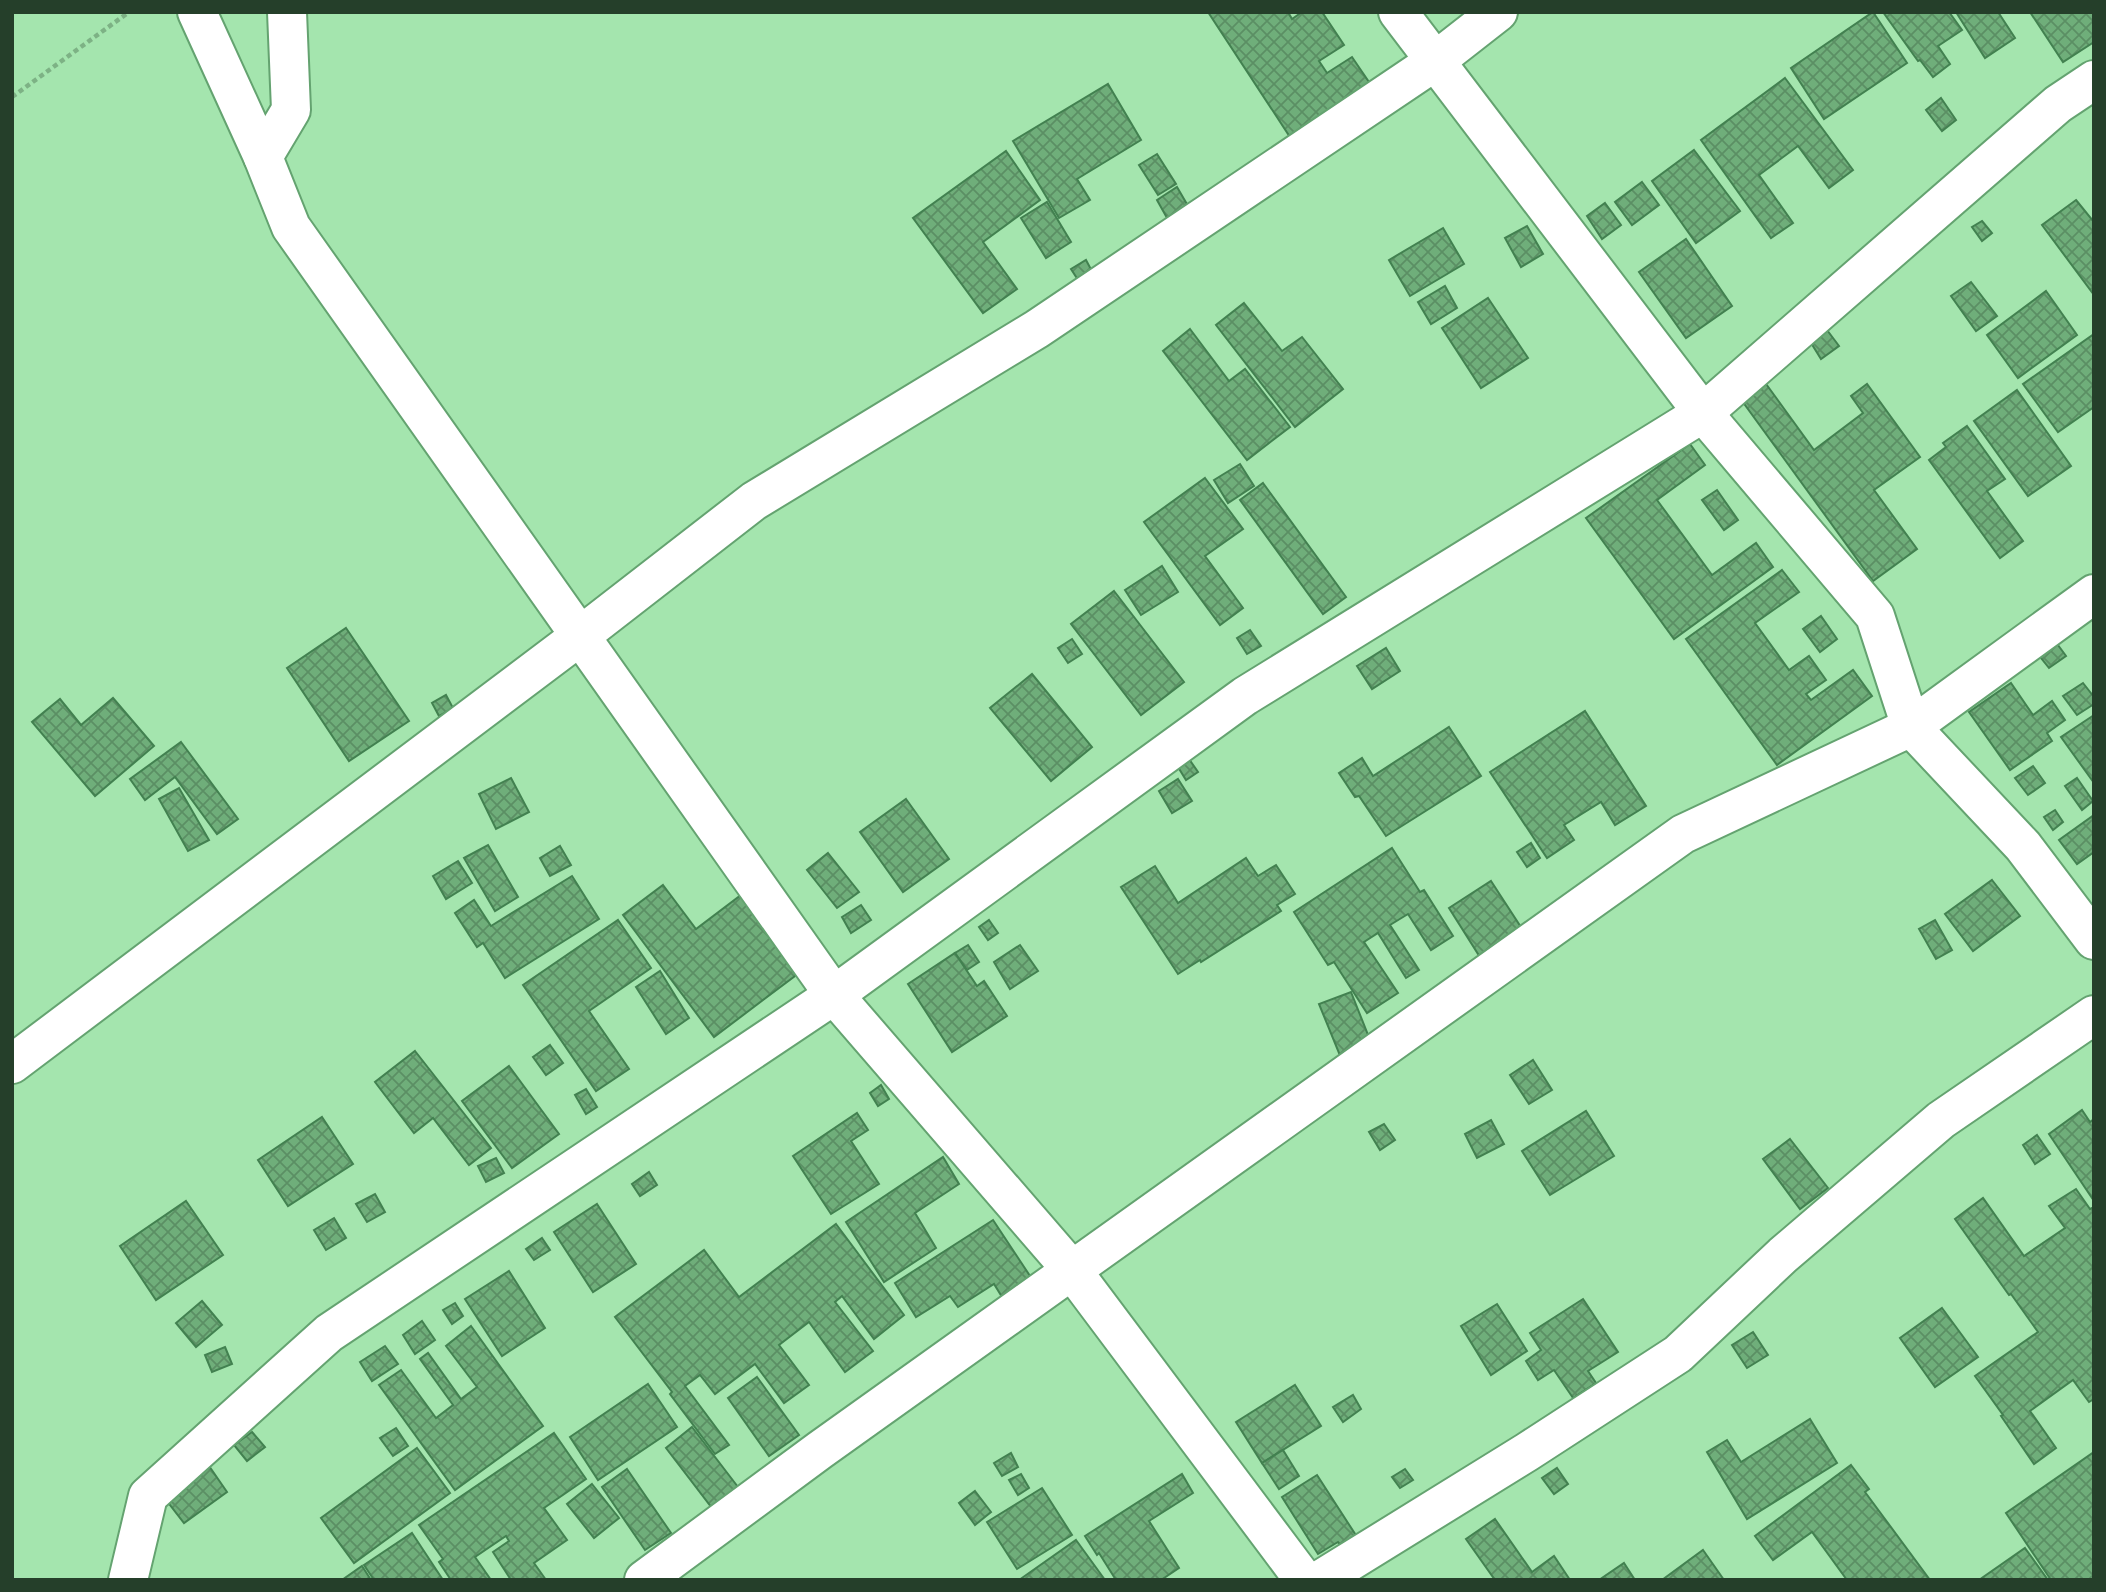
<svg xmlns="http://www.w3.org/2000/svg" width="2106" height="1592" viewBox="0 0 2106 1592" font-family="'Source Sans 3',sans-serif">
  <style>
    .building { fill: url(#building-cross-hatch); stroke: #428150; stroke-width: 2 }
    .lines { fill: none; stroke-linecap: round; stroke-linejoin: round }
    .minor-casing { stroke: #64a370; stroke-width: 42 }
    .path { stroke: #7db285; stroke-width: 4.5; stroke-dasharray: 5 3.5; stroke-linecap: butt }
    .minor { stroke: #fff; stroke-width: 38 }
  </style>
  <defs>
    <pattern id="building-cross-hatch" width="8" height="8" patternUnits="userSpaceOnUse" patternTransform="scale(1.75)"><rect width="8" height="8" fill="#6fae7a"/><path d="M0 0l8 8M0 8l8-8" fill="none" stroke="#5b8f64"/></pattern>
  </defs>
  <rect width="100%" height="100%" fill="#a4e5ae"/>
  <g class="building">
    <path d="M1208 12H1288L1292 19 1302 12H1322L1344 45 1319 61 1327 73 1352 57 1371 85 1290 137Z"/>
    <path d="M1873 12 1907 63 1824 119 1791 68Z"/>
    <path d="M1883 12H1949L1962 30 1938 46 1950 64 1933 77 1920 60 1918 61Z"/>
    <path d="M1956 12H1998L2015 38 1985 58Z"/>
    <path d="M2030 12H2094V42L2063 62Z"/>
    <path d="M1785 78 1853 170 1829 188 1798 146 1759 175 1793 223 1771 238 1701 140Z"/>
    <path d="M1108 84 1141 140 1077 179 1090 200 1059 218 1013 141Z"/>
    <path d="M1941 98 1956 120 1942 131 1926 110Z"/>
    <path d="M1694 150 1740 211 1696 243 1652 181Z"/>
    <path d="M1006 151 1040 200 983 242 1017 289 983 313 913 218Z"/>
    <path d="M1157 154 1176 184 1158 195 1139 165Z"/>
    <path d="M1642 182 1659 205 1632 225 1615 202Z"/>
    <path d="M1177 187 1188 206 1167 218 1157 200Z"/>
    <path d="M2076 200 2094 222V295L2042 225Z"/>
    <path d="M1047 202 1071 242 1046 258 1021 218Z"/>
    <path d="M1605 203 1621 225 1602 239 1587 216Z"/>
    <path d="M1982 221 1992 233 1982 241 1972 227Z"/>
    <path d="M1527 226 1543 254 1521 267 1505 238Z"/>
    <path d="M1443 228 1464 264 1410 296 1389 260Z"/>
    <path d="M1686 239 1732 306 1686 338 1639 272Z"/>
    <path d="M1086 260 1094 275 1080 283 1071 269Z"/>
    <path d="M1971 282 1997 316 1976 331 1951 296Z"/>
    <path d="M1445 286 1457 308 1431 324 1418 302Z"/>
    <path d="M2046 291 2077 335 2018 378 1987 335Z"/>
    <path d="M1488 298 1528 358 1481 388 1442 328Z"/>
    <path d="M1244 303 1282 351 1302 337 1343 389 1295 427 1216 325Z"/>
    <path d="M1824 326 1839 346 1821 359 1808 338Z"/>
    <path d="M1190 329 1229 381 1245 369 1290 427 1247 460 1163 351Z"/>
    <path d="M2094 334V407L2058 432 2023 384Z"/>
    <path d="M1761 377 1814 450 1863 413 1851 396 1867 384 1920 457 1874 490 1917 549 1873 581 1737 394Z"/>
    <path d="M2017 390 2071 466 2028 496 1974 421Z"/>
    <path d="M1967 426 2005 479 1987 491 2023 541 2000 558 1929 460 1946 447 1943 443Z"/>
    <path d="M1690 444 1705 465 1657 500 1712 575 1756 543 1773 567 1674 639 1586 518Z"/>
    <path d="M1240 464 1254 486 1228 503 1214 480Z"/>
    <path d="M1205 478 1243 529 1205 556 1243 608 1220 625 1144 522Z"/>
    <path d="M1263 483 1346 597 1323 614 1240 500Z"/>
    <path d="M1717 490 1738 520 1724 530 1702 500Z"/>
    <path d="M1162 566 1178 592 1141 615 1125 590Z"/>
    <path d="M1782 570 1799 592 1755 623 1789 670 1809 656 1826 680 1806 694 1811 700 1853 670 1872 696 1777 765 1686 639Z"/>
    <path d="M1114 591 1184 682 1141 715 1071 624Z"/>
    <path d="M1821 616 1837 639 1820 652 1803 629Z"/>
    <path d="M346 628 409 721 349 761 287 668Z"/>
    <path d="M1250 630 1261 646 1247 654 1237 638Z"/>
    <path d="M1072 639 1082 654 1068 663 1058 648Z"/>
    <path d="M2055 641 2066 656 2049 668 2037 653Z"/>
    <path d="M1386 648 1400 671 1372 689 1357 666Z"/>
    <path d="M1032 674 1092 747 1051 781 990 708Z"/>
    <path d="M2011 683 2033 715 2052 701 2065 720 2047 733 2052 741 2010 770 1969 712Z"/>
    <path d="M2083 683 2094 697V704L2077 715 2063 696Z"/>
    <path d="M446 695 453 708 439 716 432 703Z"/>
    <path d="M113 698 154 746 95 796 32 722 60 699 81 725Z"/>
    <path d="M1585 711 1646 806 1615 825 1601 802 1564 825 1574 840 1547 858 1490 772Z"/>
    <path d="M2094 715V783L2061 737Z"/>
    <path d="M1449 727 1481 776 1386 836 1359 796 1355 797 1339 773 1362 758 1373 776Z"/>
    <path d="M181 742 238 819 217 834 175 777 145 800 130 779Z"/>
    <path d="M1189 759 1198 772 1186 780 1178 767Z"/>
    <path d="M2033 766 2045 783 2028 795 2015 778Z"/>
    <path d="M511 778 529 812 496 829 479 794Z"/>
    <path d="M2077 778 2093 801 2082 810 2065 786Z"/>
    <path d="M1178 779 1192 801 1172 813 1159 791Z"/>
    <path d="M179 788 209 840 188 851 159 799Z"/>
    <path d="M906 799 949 859 903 892 860 832Z"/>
    <path d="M2055 810 2063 822 2053 830 2044 817Z"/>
    <path d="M2094 815V852L2077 864 2059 840Z"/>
    <path d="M1531 843 1540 858 1527 867 1517 852Z"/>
    <path d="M488 845 518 897 495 911 464 858Z"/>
    <path d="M560 846 571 865 550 876 540 858Z"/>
    <path d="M1392 848 1420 892 1424 890 1453 936 1431 950 1408 914 1390 925 1419 970 1406 978 1378 933 1364 942 1398 993 1367 1013 1334 962 1328 965 1294 912Z"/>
    <path d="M828 853 859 892 837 908 807 870Z"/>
    <path d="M1246 858 1258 876 1276 865 1295 894 1277 905 1281 911 1201 962 1200 960 1178 974 1121 887 1155 866 1178 903Z"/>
    <path d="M458 861 472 883 446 899 433 876Z"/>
    <path d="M572 876 599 919 505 978 483 943 477 947 455 913 474 900 491 926Z"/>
    <path d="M1992 880 2020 916 1973 951 1945 914Z"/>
    <path d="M1491 881 1528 938 1485 965 1449 908Z"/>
    <path d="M663 885 696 929 745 892 803 970 714 1037 623 915Z"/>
    <path d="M861 905 871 920 851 933 842 917Z"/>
    <path d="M618 920 651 968 589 1011 629 1069 596 1091 523 985Z"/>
    <path d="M989 920 998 933 988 940 979 927Z"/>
    <path d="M1935 920 1952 950 1936 959 1919 929Z"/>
    <path d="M968 945 979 962 967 970 955 953Z"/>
    <path d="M1020 945 1038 971 1010 989 994 962Z"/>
    <path d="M955 953 977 986 984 981 1007 1016 952 1052 908 984Z"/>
    <path d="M660 971 689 1018 666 1034 636 987Z"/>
    <path d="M1351 992 1372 1045 1341 1058 1319 1004Z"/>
    <path d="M550 1045 563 1063 546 1075 533 1057Z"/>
    <path d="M415 1051 491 1148 469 1165 433 1118 414 1133 375 1082Z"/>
    <path d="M1533 1060 1552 1090 1529 1104 1510 1075Z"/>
    <path d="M509 1066 559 1134 512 1168 462 1101Z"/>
    <path d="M881 1085 889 1099 878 1106 870 1093Z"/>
    <path d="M586 1089 597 1107 586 1114 575 1095Z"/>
    <path d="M2082 1110 2090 1122 2094 1119V1201L2049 1134Z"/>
    <path d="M1586 1111 1614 1156 1550 1195 1522 1151Z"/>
    <path d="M857 1113 868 1130 851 1141 879 1184 831 1214 793 1156Z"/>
    <path d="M322 1117 353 1164 288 1206 258 1160Z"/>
    <path d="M1491 1120 1504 1144 1477 1158 1465 1134Z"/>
    <path d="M1384 1124 1395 1140 1380 1150 1369 1132Z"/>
    <path d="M2037 1135 2050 1154 2035 1164 2023 1145Z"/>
    <path d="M1790 1139 1828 1188 1800 1209 1763 1159Z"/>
    <path d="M943 1157 959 1184 915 1213 936 1248 884 1282 846 1222Z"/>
    <path d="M496 1158 504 1173 486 1182 478 1166Z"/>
    <path d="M649 1172 657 1185 640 1196 632 1184Z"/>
    <path d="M2076 1189 2090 1209 2094 1207V1399L2089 1402 2073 1380 2030 1411 2056 1448 2034 1464 2001 1416 2003 1415 1975 1376 2038 1332 2011 1294 2009 1295 1955 1219 1983 1198 2024 1256 2065 1228 2049 1206Z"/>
    <path d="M375 1194 385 1212 367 1222 356 1204Z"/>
    <path d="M186 1201 223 1255 156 1300 120 1246Z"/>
    <path d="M597 1204 636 1264 593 1292 554 1232Z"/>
    <path d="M334 1218 346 1238 326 1250 314 1230Z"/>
    <path d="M993 1220 1036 1285 1007 1305 994 1284 958 1307 950 1296 916 1317 895 1283Z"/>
    <path d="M836 1224 904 1315 874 1339 842 1296 835 1302 873 1351 845 1372 809 1322 779 1345 809 1385 784 1403 755 1364 715 1394 700 1375 685 1386 729 1445 715 1454 670 1394 672 1392 615 1317 704 1250 739 1297Z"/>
    <path d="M542 1238 550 1250 534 1260 526 1249Z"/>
    <path d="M509 1271 545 1328 502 1356 465 1299Z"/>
    <path d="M1583 1299 1618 1352 1588 1371 1596 1383 1573 1398 1554 1370 1538 1380 1526 1361 1541 1350 1530 1333Z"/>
    <path d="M202 1301 222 1325 196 1347 176 1323Z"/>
    <path d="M455 1303 463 1316 452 1324 443 1310Z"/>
    <path d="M1497 1304 1527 1351 1491 1375 1461 1326Z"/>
    <path d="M1942 1308 1978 1357 1935 1387 1900 1338Z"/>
    <path d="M422 1321 435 1340 415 1354 403 1335Z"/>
    <path d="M471 1326 543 1426 455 1490 379 1385 401 1370 436 1418 453 1405 420 1359 428 1353 461 1399 477 1387 446 1346Z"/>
    <path d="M1753 1332 1768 1355 1747 1368 1732 1345Z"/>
    <path d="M385 1346 398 1364 372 1381 360 1362Z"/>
    <path d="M225 1347 232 1364 212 1372 205 1355Z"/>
    <path d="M757 1377 799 1435 769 1456 728 1398Z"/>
    <path d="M648 1384 677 1427 598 1480 570 1437Z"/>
    <path d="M1295 1385 1321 1426 1262 1463 1236 1422Z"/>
    <path d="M1353 1395 1361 1409 1343 1422 1333 1407Z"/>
    <path d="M1810 1419 1837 1463 1747 1519 1707 1452 1727 1440 1741 1462Z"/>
    <path d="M692 1427 738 1487 712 1508 666 1448Z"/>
    <path d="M396 1428 408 1446 393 1456 380 1438Z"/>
    <path d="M252 1432 265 1447 247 1461 234 1445Z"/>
    <path d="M554 1433 586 1479 544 1508 567 1540 534 1563 546 1580H511L493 1552 509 1541 506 1536 475 1557 491 1580H451L439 1562 443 1559 419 1525Z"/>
    <path d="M417 1448 450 1493 354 1563 321 1518Z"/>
    <path d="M1283 1450 1299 1476 1279 1489 1262 1463Z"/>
    <path d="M2094 1452V1580H2051L2006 1513Z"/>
    <path d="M1011 1453 1018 1467 1002 1476 994 1463Z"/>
    <path d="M207 1463 227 1492 184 1523 163 1496Z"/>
    <path d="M1851 1465 1869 1489 1865 1492 1930 1580H1847L1812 1532 1773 1560 1755 1536Z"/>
    <path d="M1557 1468 1568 1484 1554 1494 1542 1478Z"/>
    <path d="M627 1469 671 1533 645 1550 602 1487Z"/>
    <path d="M1405 1469 1413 1480 1400 1488 1392 1477Z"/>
    <path d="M1021 1474 1029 1488 1018 1495 1009 1480Z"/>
    <path d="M1182 1474 1193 1493 1149 1521 1179 1568 1161 1580H1116L1099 1553 1097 1555 1085 1536Z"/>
    <path d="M1317 1475 1359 1540 1344 1549 1338 1542 1318 1554 1282 1497Z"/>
    <path d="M592 1484 619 1518 594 1538 567 1504Z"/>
    <path d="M1042 1488 1072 1535 1017 1569 987 1522Z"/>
    <path d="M975 1491 991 1512 975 1525 959 1503Z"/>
    <path d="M1495 1519 1532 1572 1554 1556 1570 1580H1495L1466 1539Z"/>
    <path d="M412 1533 443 1580H374L364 1565Z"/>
    <path d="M1076 1540 1105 1580H1019Z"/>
    <path d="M2025 1548 2048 1580H1979Z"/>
    <path d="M1703 1550 1724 1580H1662Z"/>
    <path d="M1624 1563 1635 1580H1599Z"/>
    <path d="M362 1566 371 1580H342Z"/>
  </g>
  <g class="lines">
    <g class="minor-casing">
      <g id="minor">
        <path d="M197 12 263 157"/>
        <path d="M287 12 291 110 263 157 291 227 834 995 1071 1269 1304 1580"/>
        <path d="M1398 12 1703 413 1875 616 1911 727 2094 594"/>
        <path d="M12 1064 580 636 754 501 1037 329 1434 62 1498 12"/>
        <path d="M128 1580 148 1496 329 1333 834 995 1245 696 1703 413 2058 104 2094 80"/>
        <path d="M644 1580 820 1450 1683 834 1911 727 2023 846 2094 940"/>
        <path d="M1320 1580 1527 1452 1678 1354 1783 1255 1941 1120 2094 1015"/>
      </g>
    </g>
    <path class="path" d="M12 97 129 12"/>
    <use href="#minor" class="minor"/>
  </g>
  <rect width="2106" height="1592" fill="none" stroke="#253f2a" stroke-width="28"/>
</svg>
